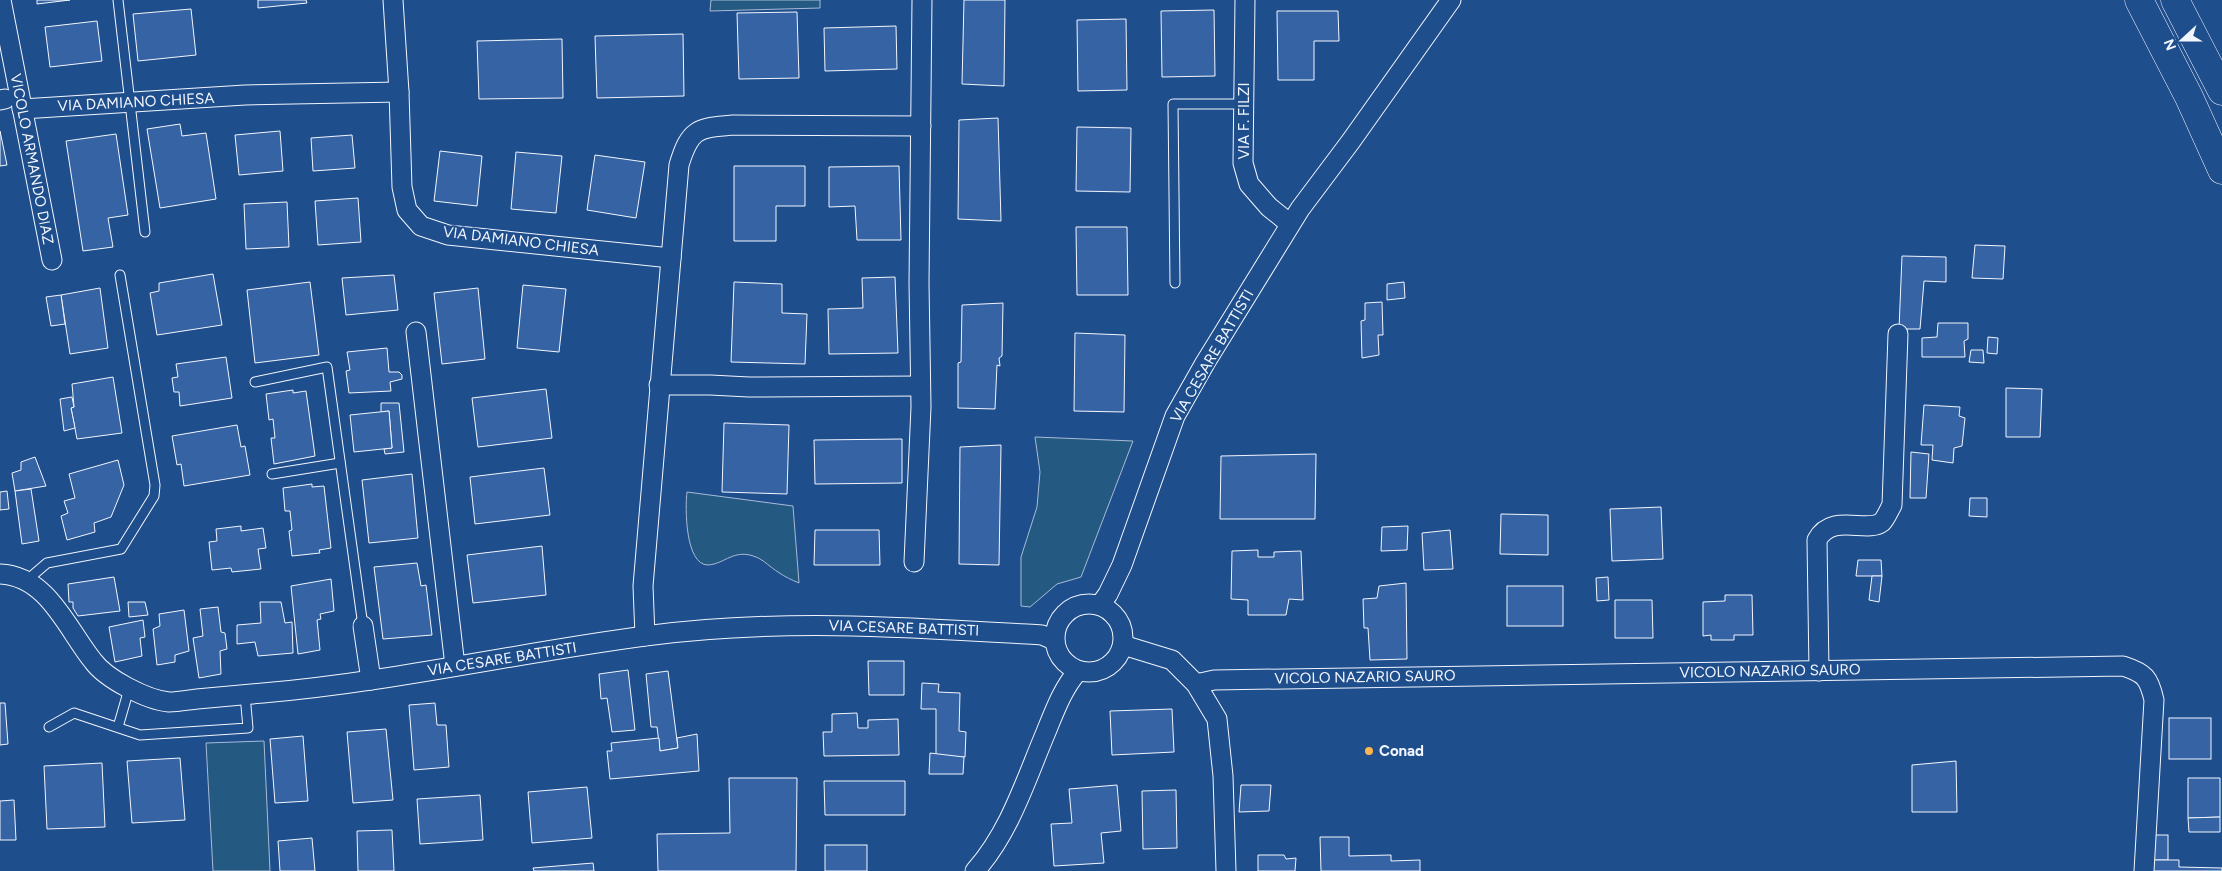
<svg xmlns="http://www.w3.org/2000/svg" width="2222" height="871" viewBox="0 0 2222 871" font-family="Figtree,sans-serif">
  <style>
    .green { fill: #245a82; stroke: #a8bbd7 }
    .building { fill: #3563a3; stroke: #f2f6ff }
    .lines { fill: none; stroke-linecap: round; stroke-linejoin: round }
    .lane-casing { stroke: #f2f6ff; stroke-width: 11 }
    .street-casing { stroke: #f2f6ff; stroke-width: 21 }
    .highway-casing { stroke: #f2f6ff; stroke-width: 29 }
    .lane { stroke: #1f4e8c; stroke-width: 9 }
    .street { stroke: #1f4e8c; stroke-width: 19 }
    .highway { stroke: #1f4e8c; stroke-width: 28 }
    .poi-dot { fill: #ffb74d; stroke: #1f4e8c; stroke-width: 2 }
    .labels { text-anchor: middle; stroke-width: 4; stroke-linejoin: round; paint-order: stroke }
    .street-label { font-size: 15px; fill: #f2f6ff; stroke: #1f4e8c }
    .poi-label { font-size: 15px; font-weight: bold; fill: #f2f6ff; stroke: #1f4e8c; text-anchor: start }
  </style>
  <rect width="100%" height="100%" fill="#1f4e8c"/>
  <g class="green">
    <path d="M711 0H820V8L710 11Z"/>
    <path d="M1035 437 1133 441 1081 577 1057 584 1030 607 1021 606V557L1037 507 1040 472Z"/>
    <path d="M687 492 793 506 799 583C792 580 785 577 778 572 771 568 764 560 756 557 734 548 725 564 708 565 685 565 685 507 687 492Z"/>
    <path d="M264 741 270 871H213L206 743Z"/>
  </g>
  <g class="building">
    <path d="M37 0H70L37 4Z"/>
    <path d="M258 0H306L307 3 258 8Z"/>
    <path d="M964 0H1005L1004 86 962 84Z"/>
    <path d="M191 9 196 55 138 61 133 14Z"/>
    <path d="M1214 10 1215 76 1162 77 1161 11Z"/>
    <path d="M1277 11H1338L1339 41H1314V80H1278Z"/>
    <path d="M797 12 799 78 739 79 737 13Z"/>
    <path d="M1126 19 1127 90 1078 91 1077 20Z"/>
    <path d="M97 21 102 61 50 67 45 27Z"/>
    <path d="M896 26 897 69 825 71 824 28Z"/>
    <path d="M683 34 684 96 597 98 595 36Z"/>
    <path d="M562 39 563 98 479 99 477 41Z"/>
    <path d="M998 118 1001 221 958 219 959 120Z"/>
    <path d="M180 124 182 136 206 133 216 199 160 208 147 129Z"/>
    <path d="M1077 127 1131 128 1130 192 1076 191Z"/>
    <path d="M0 131 7 165 0 166Z"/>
    <path d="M280 131 283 171 239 175 235 135Z"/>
    <path d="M116 134 128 215 108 218 113 247 83 251 66 141Z"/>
    <path d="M352 135 355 168 313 171 311 138Z"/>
    <path d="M440 151 482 156 477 206 434 201Z"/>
    <path d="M516 152 562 156 556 213 511 209Z"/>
    <path d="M595 155 645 162 636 218 587 210Z"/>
    <path d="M734 166H805V206H776V241H734Z"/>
    <path d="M899 166 901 240H857L855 206 829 207V167Z"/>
    <path d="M358 198 361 242 318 245 315 201Z"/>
    <path d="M287 202 289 247 246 249 244 204Z"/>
    <path d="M1076 227H1127L1128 295H1077Z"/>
    <path d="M1975 245 2005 246 2003 279 1972 278Z"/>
    <path d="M1902 256 1946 257V282L1924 281 1920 329H1899Z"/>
    <path d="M213 274 222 325 157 335 150 293 159 291V283Z"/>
    <path d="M394 275 398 310 346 315 342 278Z"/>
    <path d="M895 277 898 353 829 354 828 309 863 308 862 278Z"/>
    <path d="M310 282 319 355 255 363 247 290Z"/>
    <path d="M734 282 782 284V313L807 314 805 364 731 362Z"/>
    <path d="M1404 282 1405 298 1387 300V284Z"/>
    <path d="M523 285 566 289 559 352 517 348Z"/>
    <path d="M100 288 108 348 70 354 61 295Z"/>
    <path d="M478 288 485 359 442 364 434 293Z"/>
    <path d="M61 295 65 324 51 326 46 297Z"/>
    <path d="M1382 302 1383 335H1378L1379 355 1362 358 1361 321 1365 320V303Z"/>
    <path d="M1003 303 1002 356 999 358 1000 366 997 365 995 409 958 408V363L961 362 962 305Z"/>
    <path d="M1938 323H1968V339L1964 341 1965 357H1922V338L1937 337Z"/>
    <path d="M1075 333 1125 335 1124 412 1074 411Z"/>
    <path d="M1988 337 1998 338 1997 354 1987 353Z"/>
    <path d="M387 348 389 372H399L402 375V379L390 382 391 391 349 393 346 371 350 370 347 352Z"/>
    <path d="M1971 350H1983L1984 363 1969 362Z"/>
    <path d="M226 357 232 398 180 406 179 392H174L172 378 178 377 176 364Z"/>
    <path d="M113 377 122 433 77 439 71 408 74 407 72 384Z"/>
    <path d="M2006 388 2042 389 2040 437H2006Z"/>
    <path d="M546 389 552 438 478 447 472 398Z"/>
    <path d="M293 390V393L306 391 315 456 274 464 271 438H275L273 419 269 420 266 394Z"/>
    <path d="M72 397 74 407 71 408 75 428 64 431 60 399Z"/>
    <path d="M381 403H399L404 452 385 454 384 449 392 448 389 411 381 412Z"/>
    <path d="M1924 405 1960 407 1959 416 1965 418 1962 446 1954 448 1953 463 1932 460 1933 445H1921Z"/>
    <path d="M389 411 392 448 354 452 350 415Z"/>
    <path d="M724 423 789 425 787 494 722 492Z"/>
    <path d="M237 425 241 447 245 446 250 475 184 486 181 464 177 465 172 436Z"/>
    <path d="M902 439V483L815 484 814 440Z"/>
    <path d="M1001 445 999 565 959 564 960 447Z"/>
    <path d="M1911 452 1929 454 1926 498H1910Z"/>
    <path d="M1316 454 1315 519H1220L1221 456Z"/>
    <path d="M35 457 46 486 15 491 12 473 21 470V462Z"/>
    <path d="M118 460 124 485 111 517 94 523 95 532 67 540 61 516 68 513 64 501 75 498 69 474Z"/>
    <path d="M544 468 550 515 475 524 470 477Z"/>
    <path d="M412 474 418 538 369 543 362 480Z"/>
    <path d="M312 484V487L324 486 331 548 319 550 320 553 292 556 289 531 292 530 290 511H285L283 488Z"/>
    <path d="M31 489 39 541 22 544 15 491Z"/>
    <path d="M7 491 9 509 0 510V492Z"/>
    <path d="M1970 498H1987V517L1969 516Z"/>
    <path d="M1661 507 1663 559 1612 561 1610 509Z"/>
    <path d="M1501 514 1548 515V555L1500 554Z"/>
    <path d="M241 526V531L263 528 266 548 258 549 261 569 232 572 231 568 212 570 209 542 217 541 216 529Z"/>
    <path d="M1408 526 1407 550 1381 551 1382 527Z"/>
    <path d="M815 530H879L880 565H814Z"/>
    <path d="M1450 530 1453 569 1424 570 1422 533Z"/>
    <path d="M542 546 546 595 473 603 467 555Z"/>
    <path d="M1258 550V557H1274V552L1301 551 1303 600 1289 599 1286 615H1248V600L1231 599 1232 551Z"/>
    <path d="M1858 560H1881L1882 576H1856Z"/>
    <path d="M417 563 421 586 426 585 432 635 383 639 374 567Z"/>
    <path d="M1872 576H1882L1879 602 1869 600Z"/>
    <path d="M114 577 120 611 78 616 73 608V602H69L68 584Z"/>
    <path d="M1608 577 1609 600 1597 601 1596 578Z"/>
    <path d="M331 579 334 611 320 614 321 619 317 620 320 650 298 654 291 586Z"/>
    <path d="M1406 583 1407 659 1370 660 1368 628H1364L1363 599 1377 598 1379 586Z"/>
    <rect x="1507" y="586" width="56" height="40"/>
    <path d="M1725 595H1752L1753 635H1734V640H1711V635L1703 636V602L1725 601Z"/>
    <path d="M1615 600H1652L1653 638H1615Z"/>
    <path d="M128 602H145L148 615 129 617Z"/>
    <path d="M260 602H281L285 623 292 622 293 653 258 656 255 642 237 644V625L261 623Z"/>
    <path d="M218 607 221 632 225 633 227 649 220 651 221 674 199 678 193 638 203 636 200 609Z"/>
    <path d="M184 610 189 651 175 655V662L157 665 153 629 160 626 159 614Z"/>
    <path d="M143 620 145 637 140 638 142 656 115 662 109 627Z"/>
    <path d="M868 661H904V695H869Z"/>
    <path d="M628 670 635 730 612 732 607 698 601 699 599 674Z"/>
    <path d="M668 671 678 748 660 751 657 727H651L646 674Z"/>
    <path d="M922 683 939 684 938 692 960 693 959 731 966 732 965 757 936 756V709H921Z"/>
    <path d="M0 703H5L8 744 0 745Z"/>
    <path d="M435 703 437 725H446L449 767 414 770 409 705Z"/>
    <path d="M1172 709 1174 752 1112 755 1110 711Z"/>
    <path d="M857 713 858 728H868V720L898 719 899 755 824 756 823 732H832V714Z"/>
    <rect x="2169" y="718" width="42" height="41"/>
    <path d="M386 729 393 800 353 803 347 732Z"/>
    <path d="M697 734 699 771 610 779 607 751H612L611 743 659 738 660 751 678 748 677 738Z"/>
    <path d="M303 736 308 801 275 803 270 739Z"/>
    <path d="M930 753 964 757 963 774H929Z"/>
    <path d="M180 758 185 820 132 823 127 761Z"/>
    <path d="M1956 761 1957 812H1912V765Z"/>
    <path d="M102 763 105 827 47 829 44 766Z"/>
    <path d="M729 778H797L796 871H658L657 834 730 833Z"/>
    <path d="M2188 778H2220V817L2188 818Z"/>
    <path d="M824 781H905V815H825Z"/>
    <path d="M1117 785 1121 831 1101 833 1104 863 1054 866 1051 824 1072 823 1069 789Z"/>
    <path d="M1241 785H1271L1269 811 1239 812Z"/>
    <path d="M587 787 592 838 532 843 528 792Z"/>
    <path d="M1176 790 1177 848 1143 849 1142 791Z"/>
    <path d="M480 795 483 840 420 844 417 799Z"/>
    <path d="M14 800 16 840H0V801Z"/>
    <path d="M2220 817V832H2189L2188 818Z"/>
    <path d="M392 830 394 871H358L357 831Z"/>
    <rect x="2151" y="835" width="17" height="25"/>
    <path d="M1320 837H1349V856L1391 855V861L1420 860V871H1321Z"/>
    <path d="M312 838 315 871H280L278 841Z"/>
    <rect x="825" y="845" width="42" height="26"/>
    <path d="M1258 855H1284L1286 859 1296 858 1295 871H1258Z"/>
    <path d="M2151 860H2179V867L2222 868V871H2150Z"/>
    <path d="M593 863 594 871H534L533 868Z"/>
  </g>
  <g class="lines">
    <g class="lane-casing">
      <g id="lane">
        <path d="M118 0 145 232"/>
        <path d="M1175 283 1173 104H1244"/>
        <path d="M255 382 327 367 363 626"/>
        <path d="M272 474 340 463"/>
        <path d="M26 581 47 563 121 549 154 496 155 485 120 275"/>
        <path d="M49 727 74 713 140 735 248 728 245 695"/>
        <path d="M118 727 129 689"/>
      </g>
    </g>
    <g class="street-casing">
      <g id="street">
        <path d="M1 0 52 260"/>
        <path d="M393 0 399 92 402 187 407 210 421 226 448 235 671 258"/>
        <path d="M1245 0 1243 163 1249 184 1269 207 1290 224"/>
        <path d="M0 100 5 99"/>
        <path d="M22 109 245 95 399 92"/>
        <path d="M416 332 455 666"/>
        <path d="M659 385H710L749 387 919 386"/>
        <path d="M914 562 921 407 919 283 922 0"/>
        <path d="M0 574C48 576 67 629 93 661 106 679 147 700 169 702 178 702 188 700 197 699 219 697 241 695 263 693 391 682 517 653 645 636 777 618 909 627 1042 635L1054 640"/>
        <circle cx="1089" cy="638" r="34"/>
        <path d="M1100 605 1108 594 1122 565 1175 416 1205 363 1300 209 1351 141 1451 0"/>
        <path d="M363 626 371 680"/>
        <path d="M645 636 643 586 679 165C690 129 697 128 733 125L921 126"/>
        <path d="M1123 645 1172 660 1196 684 1217 719 1223 776 1226 871"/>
        <path d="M1819 671 1817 540C1832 512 1867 534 1882 522 1886 518 1889 510 1892 505L1898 334"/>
        <path d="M1196 684 1214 680 2123 666C2145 673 2149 678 2154 700L2144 871"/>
        <path d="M975 871C1010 832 1026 779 1046 732 1055 710 1063 688 1078 671"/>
      </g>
    </g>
    <g class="highway-casing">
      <g id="highway">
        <path d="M2139 0 2189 97 2222 170"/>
        <path d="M2175 0 2222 91"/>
      </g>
    </g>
    <use href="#lane" class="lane"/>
    <use href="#street" class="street"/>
    <use href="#highway" class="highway"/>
  </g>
  <circle class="poi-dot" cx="1369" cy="751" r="5"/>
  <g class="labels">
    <g class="street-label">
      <text transform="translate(136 102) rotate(-3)" y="5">VIA DAMIANO CHIESA</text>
      <text transform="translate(1244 121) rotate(-90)" y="5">VIA F. FILZI</text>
      <text transform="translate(32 159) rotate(79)" y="5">VICOLO ARMANDO DIAZ</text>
      <text transform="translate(521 241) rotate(7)" y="5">VIA DAMIANO CHIESA</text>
      <text transform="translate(1212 356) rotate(-60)" y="5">VIA CESARE BATTISTI</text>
      <text transform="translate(904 628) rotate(2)" y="5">VIA CESARE BATTISTI</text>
      <text transform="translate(502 659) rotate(-9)" y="5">VIA CESARE BATTISTI</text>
      <text transform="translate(1770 671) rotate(-1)" y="5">VICOLO NAZARIO SAURO</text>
      <text transform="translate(1365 677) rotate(-1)" y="5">VICOLO NAZARIO SAURO</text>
    </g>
    <g class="poi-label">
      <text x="1379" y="756">Conad</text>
    </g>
  </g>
  <g transform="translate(2182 40) rotate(249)" stroke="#1f4e8c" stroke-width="4" paint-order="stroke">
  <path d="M0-4L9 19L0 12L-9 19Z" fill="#f2f6ff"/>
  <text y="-8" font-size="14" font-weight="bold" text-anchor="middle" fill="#f2f6ff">N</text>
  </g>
</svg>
